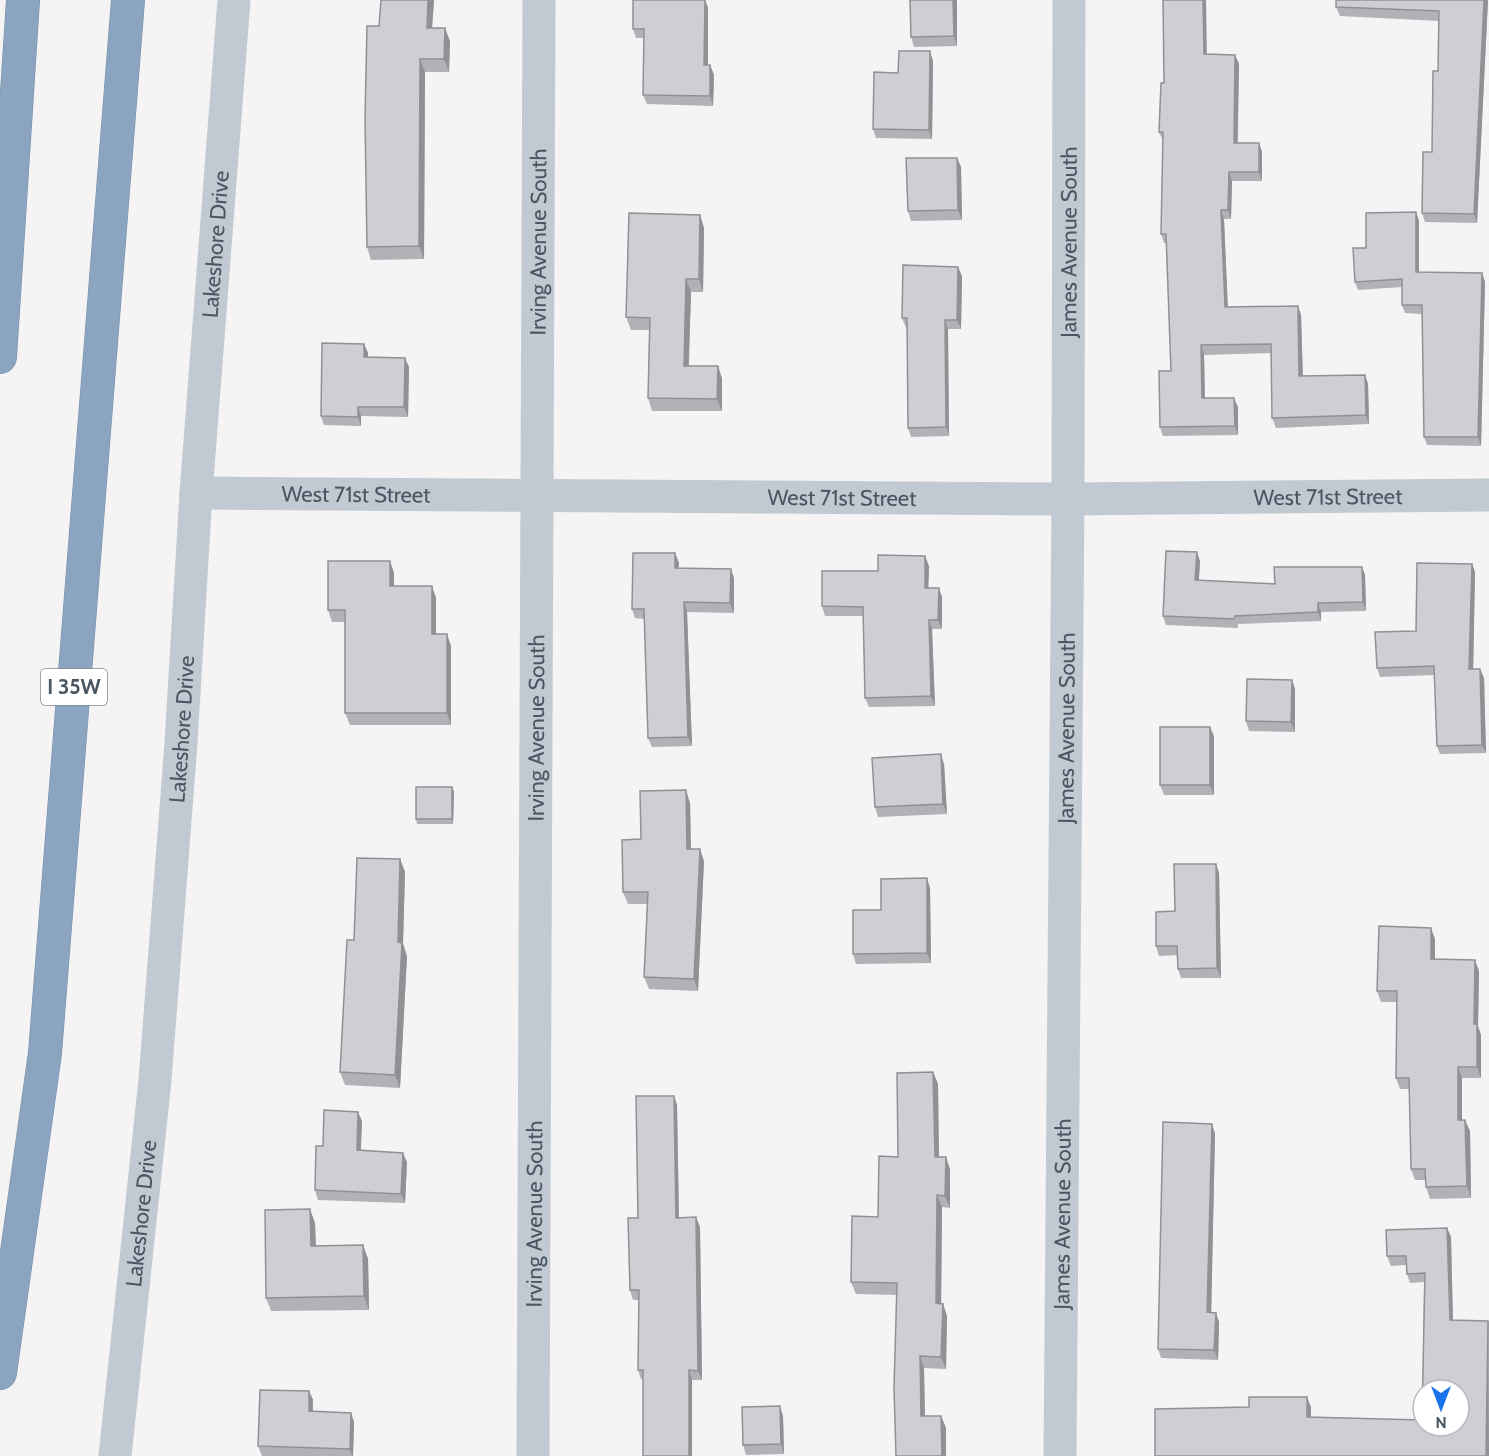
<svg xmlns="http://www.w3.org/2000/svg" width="1489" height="1456" viewBox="0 0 1489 1456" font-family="Cabin,sans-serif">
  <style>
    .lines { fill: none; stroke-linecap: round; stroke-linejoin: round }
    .motorway-casing { stroke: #7690ad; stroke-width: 34 }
    .minor { stroke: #c1cad2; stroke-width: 33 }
    .motorway { stroke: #8ba5c1; stroke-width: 33 }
    .wall { fill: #b0b2b7 }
    .shaded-wall { fill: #909195 }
    .building { fill: #cdcfd5; stroke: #909195; stroke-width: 1.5; fill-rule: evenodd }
    .labels { text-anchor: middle; stroke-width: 4.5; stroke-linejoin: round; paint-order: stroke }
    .shield { fill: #fff; stroke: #808990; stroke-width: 1.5 }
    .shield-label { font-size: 21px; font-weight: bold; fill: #4a5661 }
    .street-label { font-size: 22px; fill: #4a5661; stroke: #fff }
  </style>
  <rect width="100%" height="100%" fill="#f5f3f3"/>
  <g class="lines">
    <g class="motorway-casing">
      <g id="motorway">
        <path d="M0 357 23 0"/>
        <path d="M0 1373 45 1053 128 0"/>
      </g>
    </g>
    <g class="minor">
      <path id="s1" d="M196 493 1068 499 1489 495"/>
      <path id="s2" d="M115 1456 155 1080 181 743 196 493 234 0"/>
      <path id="s3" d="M533 1456 539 0"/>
      <path id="s4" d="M1060 1456 1068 499 1069 0"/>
    </g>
    <use href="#motorway" class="motorway"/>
  </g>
  <g class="wall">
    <path d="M434 0 432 28 450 41 449 72H425L424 259 371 260 367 247 379 26Z"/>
    <path d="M705 0 708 8V65H710L714 75 713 106 647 104 643 95 644 38H636L633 29Z"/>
    <path d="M910 0H957V46L914 47 911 37Z"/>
    <path d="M1336 0H1488L1477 223 1425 222 1422 213 1432 152 1438 71 1439 21 1340 16 1336 7Z"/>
    <path d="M1207 54 1235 55 1239 64 1238 143H1259L1262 152V181H1232L1231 219H1224L1228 307 1298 306 1301 315 1303 376 1365 375 1368 384 1369 424 1276 428 1272 418V353L1204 355 1205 398 1238 407V435L1163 436 1160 427 1171 371 1166 243H1164L1161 234 1163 141 1159 132 1164 83Z"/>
    <path d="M933 61 932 139 876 138 873 129 898 73Z"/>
    <path d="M957 158 961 167 962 220 911 221 908 211Z"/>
    <path d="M1416 212 1419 221V272L1482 273 1485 282 1481 446 1427 445 1424 437 1422 314 1405 313 1402 305V287L1358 290 1355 282 1366 248Z"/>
    <path d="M700 215 704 228 703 292H691L689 366H718L722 379V411H652L648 398 649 330H631L626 317Z"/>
    <path d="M962 276 961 329H948L949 436 911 437 908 428 907 328H906L902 318Z"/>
    <path d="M364 344 368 353V357L409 367 408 417 361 416V426L324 425 321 416Z"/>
    <path d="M675 553 679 563 678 568 734 578V613L687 612 692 746 652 747 648 738 644 619 635 618 632 609Z"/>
    <path d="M390 561 394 573V586L436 598V634L451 646V725H350L345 713V622H332L328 610Z"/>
    <path d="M1200 561 1199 580 1275 584 1362 567 1365 575 1366 611 1321 612V621L1238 624V628L1166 625 1163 616Z"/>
    <path d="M1472 564 1475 572 1473 669 1484 678 1486 753 1440 754 1437 746 1435 675 1380 677 1377 668 1416 631Z"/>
    <path d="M929 566 928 588 942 597V629H932L935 706 869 707 865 698 863 616H825L822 606 878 571Z"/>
    <path d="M1292 680 1295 689V732L1249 731 1246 721Z"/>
    <path d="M1214 736V795H1164L1160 785Z"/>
    <path d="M944 764 947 814 878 817 875 807Z"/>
    <path d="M452 787 454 792 453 824H417L416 819Z"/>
    <path d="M690 803 691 849 704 861 698 991 649 989 644 977 647 904H628L623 892 641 839Z"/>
    <path d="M400 859 405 872 403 944 407 956 400 1088 345 1085 340 1072 354 940Z"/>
    <path d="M1216 864 1219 873 1221 978H1181L1178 969V955L1159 956 1156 946 1175 911Z"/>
    <path d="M930 888 931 963 856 964 853 954 881 910Z"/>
    <path d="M1435 939V959L1479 971 1478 1026 1481 1035V1078H1462V1120L1470 1131 1471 1198 1430 1199 1426 1187V1180H1415L1411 1169 1409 1089H1400L1396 1078 1397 1002H1381L1377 991Z"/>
    <path d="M933 1072 938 1084 939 1157 950 1169V1208L942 1207 941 1304H943L947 1316 946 1369 924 1368 925 1416H941L946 1428V1456H896L897 1295 856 1294 851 1282 878 1217 898 1157Z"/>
    <path d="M674 1096 677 1105 679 1217 700 1227 702 1380H692V1456L643 1379H641L638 1370 639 1300H633L630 1290 638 1218Z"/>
    <path d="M362 1121 361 1150 407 1162 405 1203 318 1200 315 1190 323 1146Z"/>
    <path d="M1212 1124 1215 1134 1211 1312 1219 1322 1218 1360 1161 1358 1158 1349Z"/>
    <path d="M315 1223 316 1246 363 1245 368 1259 369 1310 271 1311 266 1298Z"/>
    <path d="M1447 1228 1451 1237 1453 1320 1488 1321 1489 1322V1456L1249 1407H1311V1417L1422 1420 1424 1282 1410 1283 1407 1274 1406 1265 1391 1266 1387 1256Z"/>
    <path d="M309 1391 313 1400V1411L354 1422 353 1456H262L258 1446Z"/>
    <path d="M783 1416 784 1454 746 1455 743 1445Z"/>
  </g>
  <g class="shaded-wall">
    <path d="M428 0H434L431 41 427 28Z"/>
    <path d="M705 0 708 8V75L704 65Z"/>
    <path d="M953 0H957V46L954 36Z"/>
    <path d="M1203 0H1206L1207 63 1204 54Z"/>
    <path d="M1484 0H1488L1477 223 1474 214Z"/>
    <path d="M445 28 450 41 449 72 444 59Z"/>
    <path d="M930 51 933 61 932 139 929 130Z"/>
    <path d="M1235 55 1239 64 1237 153 1234 143Z"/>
    <path d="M420 59 425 72 424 259 419 246Z"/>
    <path d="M710 65 714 75 713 106 710 96Z"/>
    <path d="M1259 143 1262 152V181L1259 172Z"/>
    <path d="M957 158 961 167 962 220 958 210Z"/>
    <path d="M1229 172 1232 181 1231 219 1228 210Z"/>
    <path d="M1221 210 1224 219 1228 317 1225 307Z"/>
    <path d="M1416 212 1419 221V280L1416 272Z"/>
    <path d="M700 215 704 228 703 292 699 279Z"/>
    <path d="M958 267 962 276 961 329 957 320Z"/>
    <path d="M1482 273 1485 282 1481 446 1478 437Z"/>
    <path d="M686 279 691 292 688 378 684 366Z"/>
    <path d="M1298 306 1301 315 1303 385 1299 376Z"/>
    <path d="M945 320 948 329 949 436 946 427Z"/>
    <path d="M364 344 368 353V367L364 357Z"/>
    <path d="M1201 345 1204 355 1205 407 1202 398Z"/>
    <path d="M405 358 409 367 408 417 404 407Z"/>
    <path d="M718 366 722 379V411L717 399Z"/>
    <path d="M1365 375 1368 384 1369 424 1366 415Z"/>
    <path d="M1234 398 1238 407V435L1235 426Z"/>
    <path d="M358 407 361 416V426L358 417Z"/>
    <path d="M1197 552 1200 561 1198 589 1195 580Z"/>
    <path d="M675 553 679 563 678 577 675 568Z"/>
    <path d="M925 556 929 566 928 597 925 588Z"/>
    <path d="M390 561 394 573V598L390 586Z"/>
    <path d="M1472 564 1475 572 1473 678 1469 669Z"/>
    <path d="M1362 567 1365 575 1366 611 1363 602Z"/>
    <path d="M731 569 734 578V613L730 603Z"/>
    <path d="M432 586 436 598V646L432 634Z"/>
    <path d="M939 588 942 597V629L938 620Z"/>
    <path d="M684 602 687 612 692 746 688 737Z"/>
    <path d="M1318 603 1321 612V621L1318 612Z"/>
    <path d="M929 620 932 629 935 706 931 696Z"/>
    <path d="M447 634 451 646V725L447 713Z"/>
    <path d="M1480 669 1484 678 1486 753 1482 745Z"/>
    <path d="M1292 680 1295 689V732L1291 722Z"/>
    <path d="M1210 727 1214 736V795L1210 785Z"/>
    <path d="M941 754 944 764 947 814 943 804Z"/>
    <path d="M452 787 454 792 453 824 452 819Z"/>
    <path d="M686 790 690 803 691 861 687 849Z"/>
    <path d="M700 849 704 861 698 991 694 979Z"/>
    <path d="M400 859 405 872 403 944 407 956 400 1088 395 1075Z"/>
    <path d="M1216 864 1219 873 1221 978 1217 968Z"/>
    <path d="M927 878 930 888 931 963 927 953Z"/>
    <path d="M1431 928 1435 939V970L1431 959Z"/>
    <path d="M1475 960 1479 971 1478 1026 1481 1035V1078L1477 1067 1474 1024Z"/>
    <path d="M1458 1067 1462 1078V1131L1458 1120Z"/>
    <path d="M933 1072 938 1084 939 1169 935 1157Z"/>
    <path d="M674 1096 677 1105 679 1227 676 1218Z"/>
    <path d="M358 1112 362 1121 360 1160 357 1150Z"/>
    <path d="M1465 1120 1470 1131 1471 1198 1467 1186Z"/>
    <path d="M1212 1124 1215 1134 1211 1322 1207 1312Z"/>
    <path d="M403 1153 407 1162 405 1203 401 1194Z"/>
    <path d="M946 1157 950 1169V1208L945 1196Z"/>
    <path d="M937 1195 942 1207 941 1315 936 1303Z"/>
    <path d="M310 1209 315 1223 316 1260 311 1246Z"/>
    <path d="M696 1217 700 1227 702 1380 698 1371Z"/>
    <path d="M1447 1228 1451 1237 1453 1329 1450 1320Z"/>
    <path d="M363 1245 368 1259 369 1310 364 1296Z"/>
    <path d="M943 1304 947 1316 946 1369 941 1357Z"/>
    <path d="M1216 1313 1219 1322 1218 1360 1214 1350Z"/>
    <path d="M1488 1321 1489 1456H1486Z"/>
    <path d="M920 1356 924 1368 925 1428 921 1416Z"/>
    <path d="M689 1370 692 1380V1456H689Z"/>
    <path d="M309 1391 313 1400 312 1421 309 1411Z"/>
    <path d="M1307 1397 1311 1407V1427L1307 1417Z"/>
    <path d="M780 1406 783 1416 784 1454 781 1444Z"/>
    <path d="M351 1413 354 1422 353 1456H352L350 1449Z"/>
    <path d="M941 1416 946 1428V1456H942Z"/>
  </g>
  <g class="building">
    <path d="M381 0H428L427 28H445L444 59H420L419 246 367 247 365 119 367 26H379Z"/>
    <path d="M633 0H705L704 65H710V96L643 95 644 29H633Z"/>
    <path d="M910 0H953L954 36 911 37Z"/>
    <path d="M1163 0H1203L1204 54 1235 55 1234 143H1259V172H1229L1228 210H1221L1225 307 1298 306 1299 376 1365 375 1366 415 1272 418 1271 344 1201 345 1202 398H1234L1235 426 1160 427 1159 371H1171L1166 234H1161L1163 132H1159L1161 83H1164Z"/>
    <path d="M1336 0H1484L1474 214 1422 213 1423 152H1432L1433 71H1438L1439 11 1336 7Z"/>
    <path d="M899 51H930L929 130 873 129 874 72 898 73Z"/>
    <path d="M906 158H957L958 210 908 211Z"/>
    <path d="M1416 212V272L1482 273 1478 437H1424L1422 305H1402V279L1355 282 1353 248H1366V213Z"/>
    <path d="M629 213 700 215 699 279H686L684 366H718L717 399 648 398 650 318 626 317Z"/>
    <path d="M903 265 958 267 957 320H945L946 427 908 428 907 318H902Z"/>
    <path d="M322 343 364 344V357L405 358 404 407H358V417L321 416Z"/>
    <path d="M1166 551 1197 552 1195 580 1275 584 1274 567H1362L1363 602 1318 603V612L1235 616 1234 619 1163 616Z"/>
    <path d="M633 553H675V568L731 569 730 603 684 602 688 737 648 738 644 609H632Z"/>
    <path d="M878 555 925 556V588H939L938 620H929L931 696 865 698 863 607 822 606V571H878Z"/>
    <path d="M328 561H390V586H432V634H447V713H345V610H328Z"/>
    <path d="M1417 563 1472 564 1469 669H1480L1482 745 1437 746 1434 666 1377 668 1375 632 1416 631Z"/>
    <path d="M1247 679 1292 680 1291 722 1246 721Z"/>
    <rect x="1160" y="727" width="50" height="58"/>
    <path d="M941 754 943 804 875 807 872 758Z"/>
    <rect x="416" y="787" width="36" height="32"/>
    <path d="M686 790 687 849H700L694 979 644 977 648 892H623L622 840 641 839 640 791Z"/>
    <path d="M357 858 400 859 398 942 402 943 395 1075 340 1072 347 940H354Z"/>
    <path d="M1174 864H1216L1217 968 1178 969 1177 946H1156V912L1175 911Z"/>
    <path d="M927 878V953L853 954V910H881V879Z"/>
    <path d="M1379 926 1431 928V959L1475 960 1474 1024H1477V1067H1458V1120H1465L1467 1186 1426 1187 1425 1169H1411L1409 1078H1396L1397 991H1377Z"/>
    <path d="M933 1072 935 1157H946L945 1196 937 1195 936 1303 943 1304 941 1357 920 1356 921 1416H941L942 1456H896L894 1388 897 1283 851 1282 852 1216 878 1217 879 1156 898 1157 897 1073Z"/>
    <path d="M636 1096H674L676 1218 696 1217 698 1371 689 1370V1456H643V1370H638L639 1290H630L628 1218H638Z"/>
    <path d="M324 1110 358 1112 357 1150 403 1153 401 1194 315 1190 316 1146H323Z"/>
    <path d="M1163 1122 1212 1124 1207 1312 1216 1313 1214 1350 1158 1349Z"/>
    <path d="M310 1209 311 1246 363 1245 364 1296 266 1298 265 1210Z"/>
    <path d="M1447 1228 1450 1320 1488 1321 1486 1456H1155V1409L1249 1407V1397H1307V1417L1422 1420 1425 1273 1407 1274 1406 1256H1387L1386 1230ZM1423 1390H1459V1426H1423Z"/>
    <path d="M260 1390 309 1391V1411L351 1413 350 1449 258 1446Z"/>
    <path d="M780 1406 781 1444 743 1445 742 1407Z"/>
  </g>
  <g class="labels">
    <rect class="shield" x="41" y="669" width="66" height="36" rx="4.5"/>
    <g class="shield-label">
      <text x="74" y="694">I 35W</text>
    </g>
    <g class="street-label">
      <text dy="8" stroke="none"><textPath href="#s3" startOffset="1214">Irving Avenue South</textPath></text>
      <text dy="8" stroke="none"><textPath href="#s4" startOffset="1214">James Avenue South</textPath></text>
      <text dy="8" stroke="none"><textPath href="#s2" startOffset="1216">Lakeshore Drive</textPath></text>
      <text dy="8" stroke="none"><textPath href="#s1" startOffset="160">West 71st Street</textPath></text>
      <text dy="8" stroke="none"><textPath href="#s1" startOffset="1132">West 71st Street</textPath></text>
      <text dy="8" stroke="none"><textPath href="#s1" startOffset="646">West 71st Street</textPath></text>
      <text dy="8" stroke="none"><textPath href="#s3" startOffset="728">Irving Avenue South</textPath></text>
      <text dy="8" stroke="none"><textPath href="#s4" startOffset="728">James Avenue South</textPath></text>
      <text dy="8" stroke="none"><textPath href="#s2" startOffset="730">Lakeshore Drive</textPath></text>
      <text dy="8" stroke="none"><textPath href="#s2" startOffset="244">Lakeshore Drive</textPath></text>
      <text dy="8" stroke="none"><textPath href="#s3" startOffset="242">Irving Avenue South</textPath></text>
      <text dy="8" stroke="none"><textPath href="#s4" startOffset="242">James Avenue South</textPath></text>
    </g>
  </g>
  <g transform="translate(1441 1408) rotate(180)"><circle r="28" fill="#ffffff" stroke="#b7bbc0" stroke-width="1.5"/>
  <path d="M0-4.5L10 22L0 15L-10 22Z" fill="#1a73e8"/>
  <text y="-9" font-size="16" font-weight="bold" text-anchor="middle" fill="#4a5661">N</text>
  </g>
</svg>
